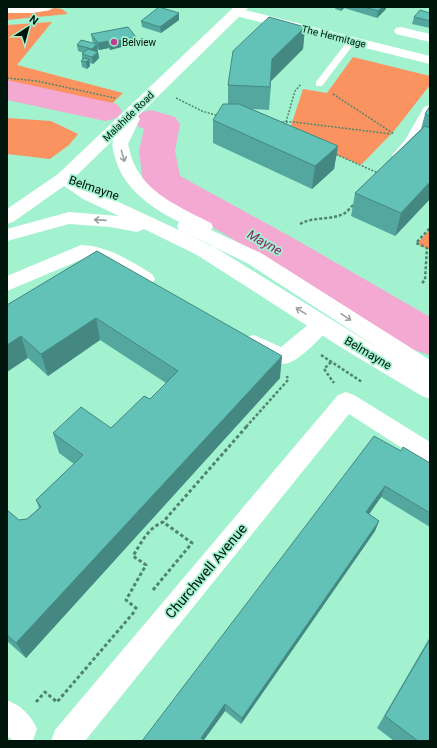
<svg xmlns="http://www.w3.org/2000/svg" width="437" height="748" viewBox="0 0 437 748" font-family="Roboto,sans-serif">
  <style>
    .green { fill: #fb9360 }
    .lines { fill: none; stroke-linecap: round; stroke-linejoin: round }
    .river { fill: #f3a9d1; fill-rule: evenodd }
    .path-far2 { stroke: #51846e; stroke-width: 1.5; stroke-dasharray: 2 1.5; stroke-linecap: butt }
    .path-far1 { stroke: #51846e; stroke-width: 2.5; stroke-dasharray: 3 2; stroke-linecap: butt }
    .path { stroke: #51846e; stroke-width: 3; stroke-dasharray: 3.5 2.5; stroke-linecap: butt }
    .lane { fill: #fff; fill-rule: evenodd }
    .street { fill: #fff; fill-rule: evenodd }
    .secondary { fill: #fff; fill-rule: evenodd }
    .wall { fill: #54a79e }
    .shaded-wall { fill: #458881 }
    .building { fill: #62c2b8; stroke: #458881 }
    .oneway { stroke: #99a19e }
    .poi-dot { fill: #bd3f8e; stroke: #a2f2d0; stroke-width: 1.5 }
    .labels { text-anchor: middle; stroke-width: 3.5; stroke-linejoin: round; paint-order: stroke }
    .far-street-label { font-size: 10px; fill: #00150c; stroke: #a2f2d0 }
    .far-poi-label { font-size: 10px; fill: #00150c; stroke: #a2f2d0; text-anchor: start }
    .street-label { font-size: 12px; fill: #00150c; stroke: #a2f2d0 }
    .water-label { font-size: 13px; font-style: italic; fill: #8e2467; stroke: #a2f2d0 }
    .near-street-label { font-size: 14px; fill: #00150c; stroke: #a2f2d0 }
  </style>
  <rect width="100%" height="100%" fill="#a2f2d0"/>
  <g class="green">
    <path d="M55 8 62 9 68 14 7 20V12L45 11Z"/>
    <path d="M52 22 17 65 123 93 100 115H93L7 97V25Z"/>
    <path d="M353 57 430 76V85L394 131 361 165 288 135 303 89 327 93Z"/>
    <path d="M7 118 51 121 78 134 69 145 50 159 7 154Z"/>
    <path d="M430 229V250L417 244Z"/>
  </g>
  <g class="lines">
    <g class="river">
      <path d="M7 80 117 104 122 111 117 118 105 121 7 100Z"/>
      <path d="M151 110 175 117 180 124 175 151 180 176 293 238 430 317V355L414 350 265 258 149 190 143 182 139 151 144 129 139 127 134 120 139 113Z"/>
    </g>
    <g class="path-far2">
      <path d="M7 78 37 81 115 98"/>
      <path d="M333 94 394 134"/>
      <path d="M176 98 202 111 219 116"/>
      <path d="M279 122H294L391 134"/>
      <path d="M286 122 295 91 301 84"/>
      <path d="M333 153 378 173"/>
    </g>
    <g class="path-far1">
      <path d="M300 224C314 216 331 221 345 213 348 211 351 207 354 204"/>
      <path d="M422 283 425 280 427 248 416 243 430 228"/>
      <path d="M321 355 362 382"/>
      <path d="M331 362 324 369 334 383"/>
      <path d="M246 427 288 380 287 376"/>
    </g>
    <g class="path">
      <path d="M153 590 192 543 163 522"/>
      <path d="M137 609 126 600 146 565 133 556C141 543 148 528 163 522L247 426"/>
      <path d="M36 702 45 692 57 702 135 611"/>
    </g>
    <path class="lane" d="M349 39H352L356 41 322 86H316V82Z"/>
    <g class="street">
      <path d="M7 7H52L50 10 33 13H7Z"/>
      <path d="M237 8 430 56V64L232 15 230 12 232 9Z"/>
      <path d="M401 27 430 34V42L396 34 394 31 396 28Z"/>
      <path d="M430 105V124L420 142 406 159 400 160 394 159 392 155 405 140 424 107Z"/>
      <path d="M81 245C108 246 129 260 152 274L155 279 152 284 145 286 138 284 100 261 83 259 7 291V276Z"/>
      <path d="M322 316 329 319 332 324 329 329C319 339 297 364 283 364 276 364 265 360 259 357 253 352 247 350 243 343L246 337 254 335 281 347 315 319Z"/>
      <path d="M346 392 354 395 430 442V464L422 461 349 414 85 741H51L55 730 338 395Z"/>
      <path d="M7 700C21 706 31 715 37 729L33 740 14 741 7 736Z"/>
    </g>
    <path class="secondary" d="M234 7H249L138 116 140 119 128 144C130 152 132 161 136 168 151 196 184 209 211 223L213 227 211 230 261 253 430 360V399L422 396 342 348 197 255 144 229 137 232 110 227 69 224 7 241V229L69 212 119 216 83 199 64 186 13 222 7 224V209L58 174ZM114 139C111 145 113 150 115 157 123 189 152 208 179 222L177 226 179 230 247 263 381 350 211 245 95 191 75 177Z"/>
  </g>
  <g class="wall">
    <path d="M336 7H386V9L377 18 344 8 341 11 335 9Z"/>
    <path d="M430 13V28L412 24 414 17Z"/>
    <path d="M179 20 161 33 142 27 141 21Z"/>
    <path d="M305 27 303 49 271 81 269 110 252 109 338 146 334 169 312 189 213 143V120L228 104V85Z"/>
    <path d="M91 34 137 43 110 50 109 48 99 50 97 48V51L98 52 99 58 93 64 90 63V66L87 69 82 67 81 61 82 60V54L83 53 78 51 77 45 94 44 92 40Z"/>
    <path d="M430 106V199L395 236 351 216 355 193 421 129 425 114Z"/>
    <path d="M97 251 280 378 26 658 7 641V510L19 520 27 519 39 508 36 500 74 464 59 453 53 433 111 428 150 399 166 383 100 340 48 376 28 358 7 305Z"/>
    <path d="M401 451 430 463V527L381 497 369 514 379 521 375 531 241 724 225 711 204 740 142 741Z"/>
    <path d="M430 637V741H394L377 728Z"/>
  </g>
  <g class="shaded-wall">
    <path d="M342 7H344V8L341 11Z"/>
    <path d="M383 7H386V9L377 18 378 11Z"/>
    <path d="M179 13V20L161 33 160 27Z"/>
    <path d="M305 27 303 49 271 81 269 110 272 59Z"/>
    <path d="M136 37 137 43 110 50 109 43Z"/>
    <path d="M108 41 109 48 99 50 98 43Z"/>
    <path d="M97 44 98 51 93 55 92 49Z"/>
    <path d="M98 52 99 58 93 64 92 57Z"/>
    <path d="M89 59 90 66 87 69 86 62Z"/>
    <path d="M338 146 334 169 312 189 315 166Z"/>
    <path d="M430 182V199L395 236 401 213Z"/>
    <path d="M96 318 100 340 48 376 41 354Z"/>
    <path d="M21 336 28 358 7 372V345Z"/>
    <path d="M282 356 280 378 26 658 16 643Z"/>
    <path d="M385 486 381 497 363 523 366 512Z"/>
    <path d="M379 521 375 531 241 724 242 718Z"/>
    <path d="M225 704V711L203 741 201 738Z"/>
  </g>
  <g class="building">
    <path d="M159 7 179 13 160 27 141 21Z"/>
    <path d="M364 7H383L378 11Z"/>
    <path d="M420 10 430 13V21L414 17Z"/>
    <path d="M269 17 305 27 272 59 270 87 228 85 233 51Z"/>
    <path d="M128 27 136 37 109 43 108 41 98 43 91 34Z"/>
    <path d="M81 40 97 44 92 49 77 45Z"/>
    <path d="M88 49 98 52 92 57 82 54Z"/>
    <path d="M84 58 89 59 86 62 81 61Z"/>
    <path d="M223 104H239L338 146 315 166 213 120Z"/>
    <path d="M430 106V116L425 114Z"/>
    <path d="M425 126 430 128V182L401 213 355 193Z"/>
    <path d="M97 251 282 356 16 643 7 635V510L19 520 27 519 41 507 36 500 83 455 53 433 81 407 111 428 144 396 150 399 178 371 96 318 41 354 21 336 7 345V305Z"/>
    <path d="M374 436 401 451 403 447 430 463V513L385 486 366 512 379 521 242 718 225 704 201 738 205 741H142Z"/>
    <path d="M430 639V741H418L385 716Z"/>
  </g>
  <defs><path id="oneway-shaft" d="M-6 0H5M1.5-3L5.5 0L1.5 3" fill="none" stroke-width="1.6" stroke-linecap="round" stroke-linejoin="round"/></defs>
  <g class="oneway">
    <use href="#oneway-shaft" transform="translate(123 156) rotate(74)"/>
    <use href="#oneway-shaft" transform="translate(100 220) rotate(-176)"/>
    <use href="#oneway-shaft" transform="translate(301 311) rotate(-148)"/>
    <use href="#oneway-shaft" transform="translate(346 317) rotate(34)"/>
  </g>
  <circle class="poi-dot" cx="114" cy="42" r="4"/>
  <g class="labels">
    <g class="far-street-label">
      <text transform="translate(334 36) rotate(14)" y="4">The Hermitage</text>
      <text transform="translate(128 116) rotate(-44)" y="4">Malahide Road</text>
    </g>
    <g class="far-poi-label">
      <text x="122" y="46">Belview</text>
    </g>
    <g class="street-label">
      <text transform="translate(94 188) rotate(19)" y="4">Belmayne</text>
      <text transform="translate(368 353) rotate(31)" y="4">Belmayne</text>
    </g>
    <g class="water-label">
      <text transform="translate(265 242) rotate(30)" y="5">Mayne</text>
    </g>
    <g class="near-street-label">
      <text transform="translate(206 571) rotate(-50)" y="5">Churchwell Avenue</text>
    </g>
  </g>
  <rect width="437" height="748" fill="none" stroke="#00150c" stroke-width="16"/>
  <g transform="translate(28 28) rotate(36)" stroke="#a2f2d0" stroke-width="3" paint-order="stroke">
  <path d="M0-3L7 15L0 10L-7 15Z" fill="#00150c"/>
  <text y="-6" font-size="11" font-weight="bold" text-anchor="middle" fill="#00150c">N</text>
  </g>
</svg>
